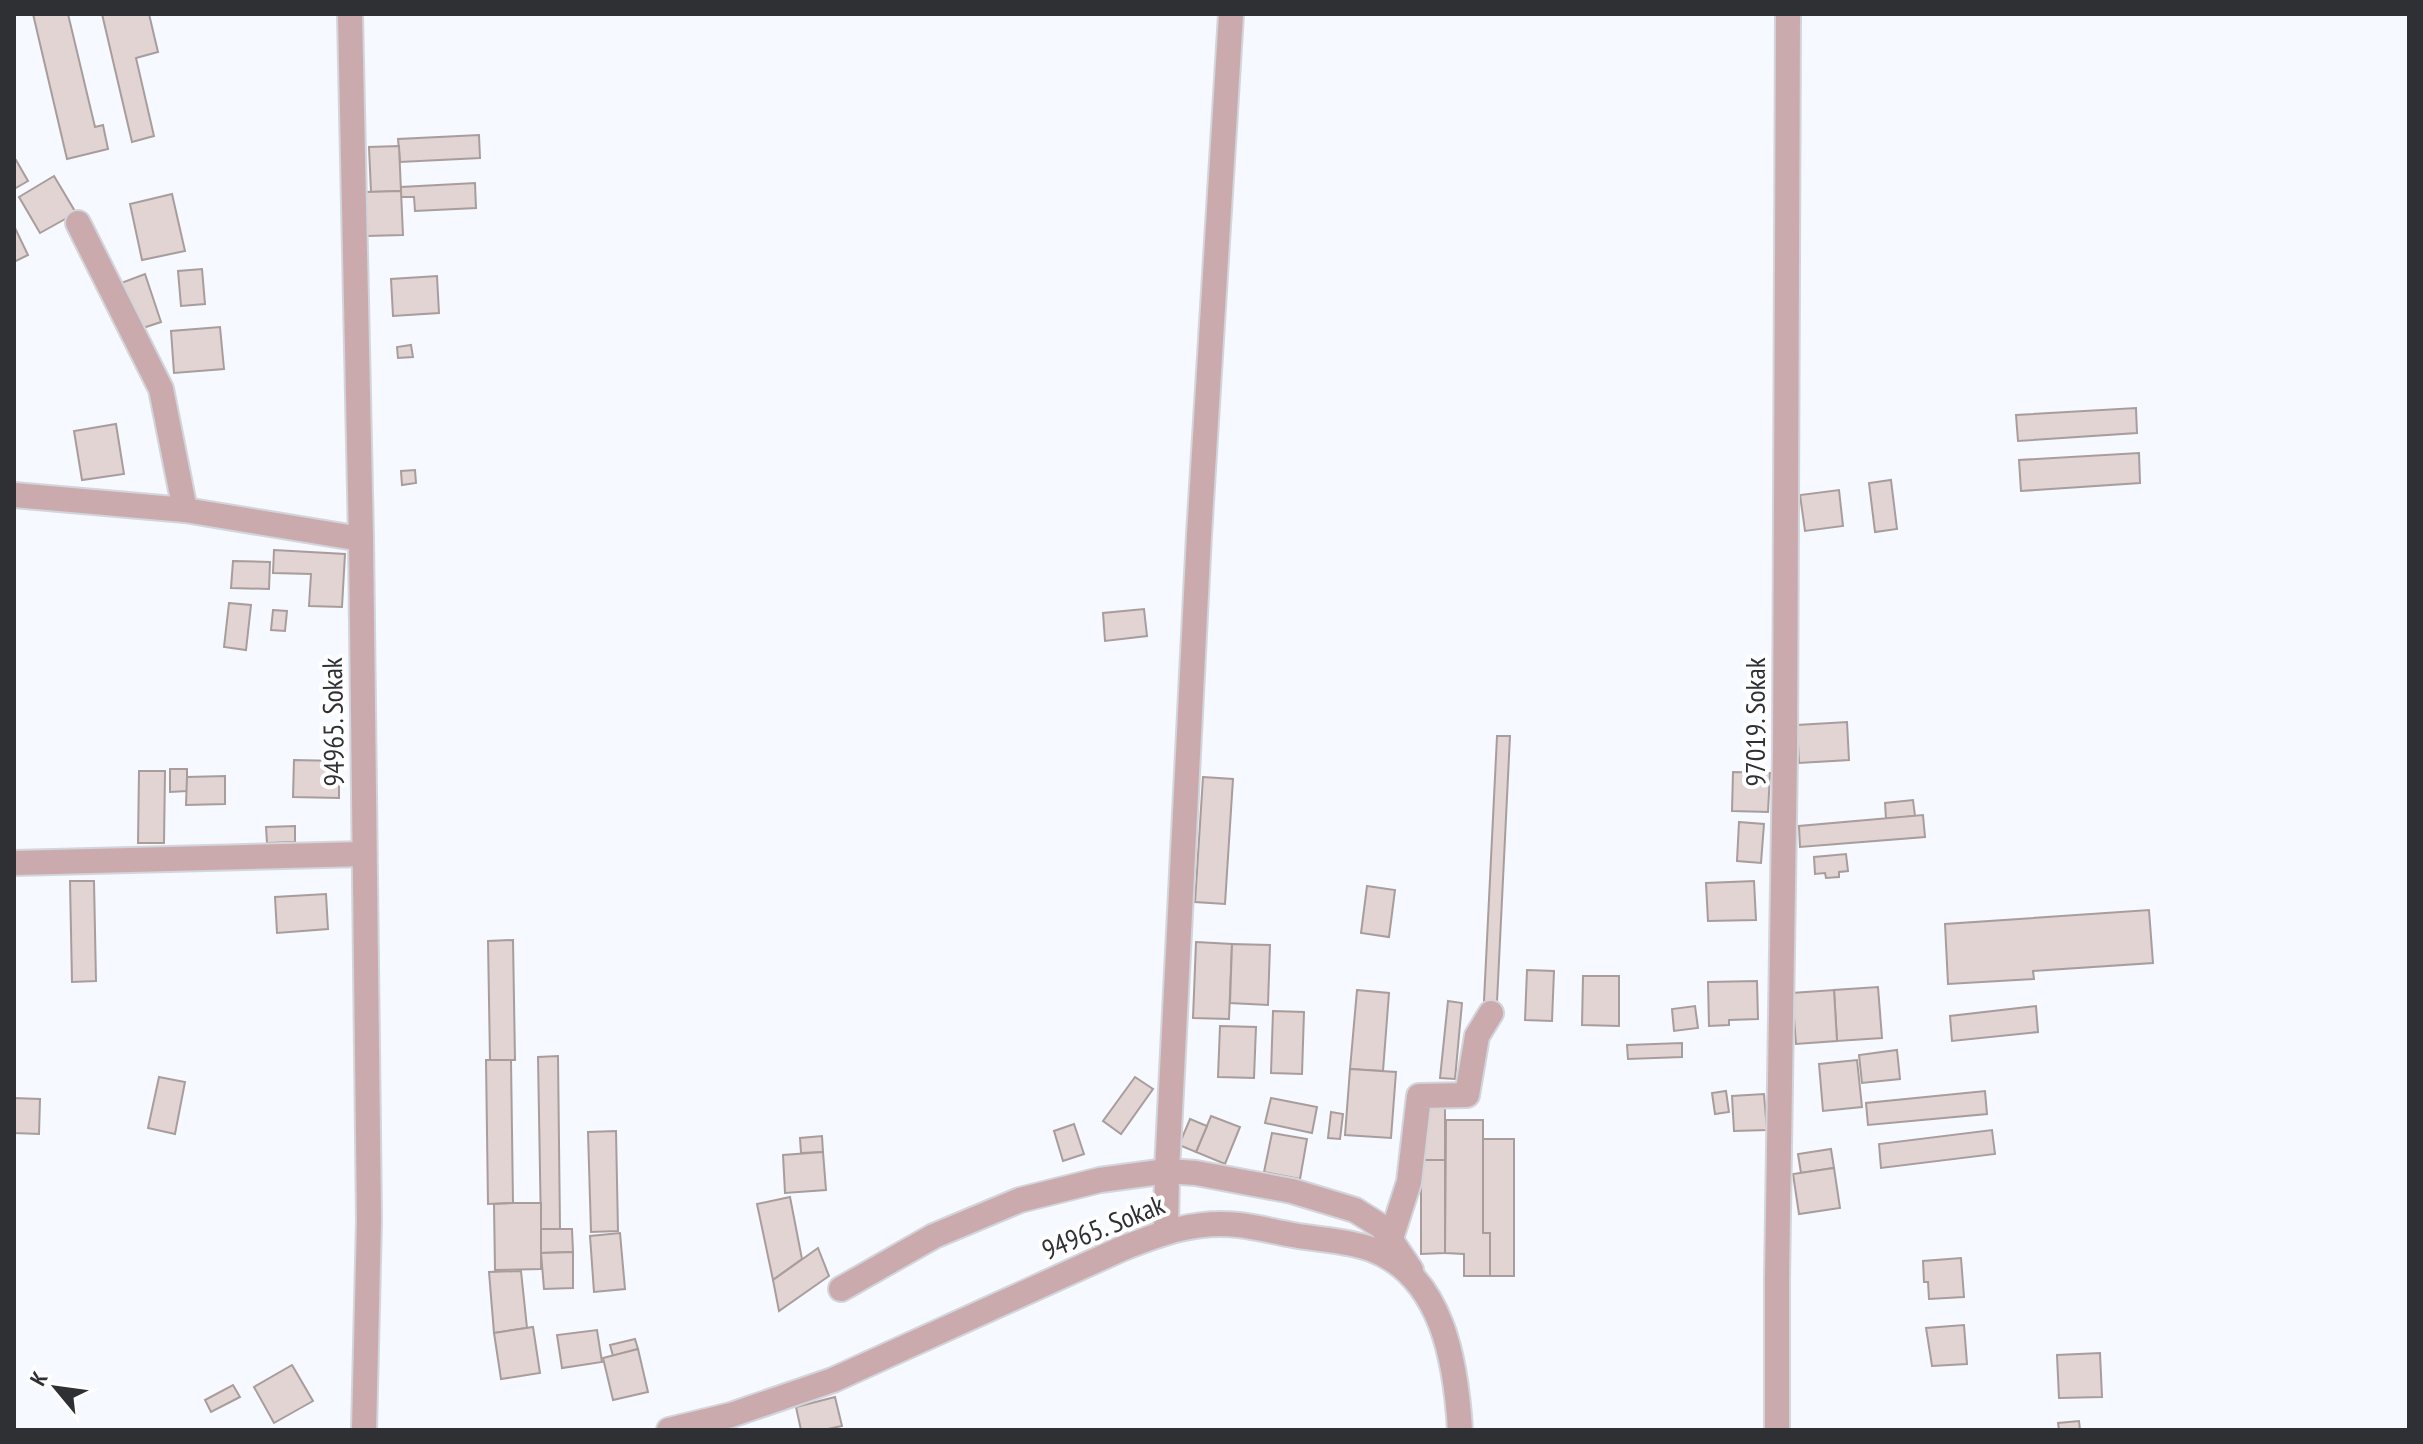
<svg xmlns="http://www.w3.org/2000/svg" width="2423" height="1444" viewBox="0 0 2423 1444" font-family="'PT Sans Narrow',sans-serif">
  <style>
    .building { fill: #e1d4d3; stroke: #a89d9b; stroke-width: 2 }
    .lines { fill: none; stroke-linecap: round; stroke-linejoin: round }
    .minor-casing { stroke: #d2d5da; stroke-width: 28 }
    .minor { stroke: #cbaaae; stroke-width: 24 }
    .labels { text-anchor: middle; stroke-width: 8; stroke-linejoin: round; paint-order: stroke }
    .street-label { font-size: 28px; fill: #2f3034; stroke: #fff }
  </style>
  <rect width="100%" height="100%" fill="#f6f9ff"/>
  <g class="building">
    <path d="M33 14H68L95 127 103 125 108 149 67 159Z"/>
    <path d="M102 14H149L158 52 136 58 154 136 132 142Z"/>
    <path d="M479 135 480 158 400 162 398 139Z"/>
    <path d="M399 146 401 191 371 192 369 147Z"/>
    <path d="M16 160 28 181 14 189V161Z"/>
    <path d="M54 176 76 213 40 233 19 197Z"/>
    <path d="M475 183 476 208 415 211 414 197H401V187Z"/>
    <path d="M401 191 403 235 367 236 365 192Z"/>
    <path d="M172 194 185 251 142 260 130 204Z"/>
    <path d="M15 228 28 255 14 262V229Z"/>
    <path d="M202 269 205 304 181 306 178 271Z"/>
    <path d="M145 274 161 322 137 330 121 283Z"/>
    <path d="M437 276 439 313 393 316 391 279Z"/>
    <path d="M220 327 224 369 174 373 171 331Z"/>
    <path d="M411 345 413 357 398 358 397 347Z"/>
    <path d="M2136 408 2137 433 2018 441 2016 415Z"/>
    <path d="M116 424 124 474 82 480 74 431Z"/>
    <path d="M2139 453 2140 483 2021 491 2019 460Z"/>
    <path d="M415 470 416 483 402 485 401 471Z"/>
    <path d="M1891 480 1897 529 1875 532 1869 483Z"/>
    <path d="M1839 490 1843 526 1805 531 1800 495Z"/>
    <path d="M274 550 345 554 342 607 309 606 311 574 273 573Z"/>
    <path d="M233 561 270 562 269 589 231 588Z"/>
    <path d="M229 603 251 605 246 650 224 647Z"/>
    <path d="M1144 609 1147 636 1105 641 1103 613Z"/>
    <path d="M273 610 287 611 285 631 271 630Z"/>
    <path d="M1847 722 1849 760 1799 763 1797 725Z"/>
    <path d="M1497 736H1510L1497 1002 1484 1001Z"/>
    <path d="M294 760 339 761V798L293 797Z"/>
    <path d="M170 769H187V791L170 792Z"/>
    <path d="M139 771H165L164 843H138Z"/>
    <path d="M1733 772 1770 773 1768 812 1732 811Z"/>
    <path d="M225 776V804L186 805 187 777Z"/>
    <path d="M1203 777 1233 779 1225 904 1195 902Z"/>
    <path d="M1913 800 1915 816 1886 819 1885 803Z"/>
    <path d="M1923 815 1925 837 1800 847 1799 826Z"/>
    <path d="M1739 822 1764 824 1761 863 1737 861Z"/>
    <path d="M295 826V842L267 843 266 827Z"/>
    <path d="M1846 854 1848 871 1839 872V877L1826 878 1825 873 1815 874 1814 857Z"/>
    <path d="M70 881H94L96 981 72 982Z"/>
    <path d="M1754 881 1756 920 1708 921 1706 883Z"/>
    <path d="M1367 886 1395 890 1389 937 1361 933Z"/>
    <path d="M326 894 328 929 277 933 275 897Z"/>
    <path d="M2149 910 2153 963 2033 971 2034 979 1948 984 1945 924Z"/>
    <path d="M513 940 515 1060H490L488 941Z"/>
    <path d="M1196 942 1232 944 1229 1019 1193 1018Z"/>
    <path d="M1232 944 1270 945 1268 1005 1230 1003Z"/>
    <path d="M1527 970 1554 971 1552 1021 1525 1020Z"/>
    <path d="M1583 976H1619V1026L1582 1025Z"/>
    <path d="M1757 981 1758 1019 1729 1020V1025L1709 1026 1708 982Z"/>
    <path d="M1878 987 1882 1038 1837 1041 1834 990Z"/>
    <path d="M1357 990 1389 993 1383 1071 1350 1069Z"/>
    <path d="M1834 990 1837 1041 1796 1044 1792 993Z"/>
    <path d="M1448 1001 1462 1003 1455 1079 1440 1078Z"/>
    <path d="M1695 1006 1698 1028 1674 1031 1672 1009Z"/>
    <path d="M2036 1006 2038 1032 1952 1041 1950 1016Z"/>
    <path d="M1273 1011 1304 1012 1302 1074 1271 1073Z"/>
    <path d="M1220 1026 1256 1027 1254 1078 1218 1077Z"/>
    <path d="M1682 1043V1057L1628 1059 1627 1045Z"/>
    <path d="M1897 1050 1900 1079 1862 1083 1859 1055Z"/>
    <path d="M558 1056 560 1229H541L538 1057Z"/>
    <path d="M486 1060H511L513 1203 488 1204Z"/>
    <path d="M1857 1060 1862 1107 1823 1111 1819 1064Z"/>
    <path d="M1350 1069 1396 1072 1391 1138 1345 1135Z"/>
    <path d="M159 1077 185 1082 175 1134 148 1128Z"/>
    <path d="M1135 1077 1153 1089 1121 1134 1103 1121Z"/>
    <path d="M1726 1091 1729 1112 1715 1114 1712 1093Z"/>
    <path d="M1985 1091 1987 1114 1868 1125 1866 1103Z"/>
    <path d="M1764 1094 1767 1130 1734 1131 1732 1096Z"/>
    <path d="M14 1098 40 1099 39 1134 14 1133Z"/>
    <path d="M1271 1098 1317 1107 1312 1133 1265 1123Z"/>
    <rect x="1421" y="1108" width="24" height="52"/>
    <path d="M1331 1112 1343 1114 1340 1139 1328 1138Z"/>
    <path d="M1211 1116 1240 1127 1225 1164 1196 1152Z"/>
    <path d="M1190 1119 1207 1126 1196 1152 1179 1145Z"/>
    <path d="M1446 1120H1483V1233H1490V1276H1464V1254L1445 1253Z"/>
    <path d="M1074 1124 1084 1154 1063 1161 1054 1131Z"/>
    <path d="M1992 1130 1995 1154 1881 1168 1879 1144Z"/>
    <path d="M616 1131 618 1231 591 1232 588 1132Z"/>
    <path d="M1272 1133 1307 1139 1300 1179 1264 1172Z"/>
    <path d="M822 1136 823 1152 801 1153 800 1138Z"/>
    <path d="M1483 1139H1514V1276H1490V1233H1483Z"/>
    <path d="M1831 1149 1834 1168 1801 1173 1798 1154Z"/>
    <path d="M823 1152 826 1190 785 1193 783 1155Z"/>
    <path d="M1421 1160H1445V1253L1421 1254Z"/>
    <path d="M1834 1168 1840 1208 1799 1214 1793 1174Z"/>
    <path d="M790 1197 802 1259 773 1280 757 1204Z"/>
    <path d="M513 1203H541V1269L495 1270 494 1204Z"/>
    <path d="M541 1229H572L573 1252 541 1253Z"/>
    <path d="M620 1233 625 1289 594 1292 590 1236Z"/>
    <path d="M818 1248 829 1276 779 1311 773 1280Z"/>
    <path d="M573 1252V1288L544 1289 541 1253Z"/>
    <path d="M1961 1258 1964 1297 1929 1299 1928 1282H1924L1923 1261Z"/>
    <path d="M521 1271 527 1328 494 1333 489 1272Z"/>
    <path d="M1964 1325 1967 1364 1932 1366 1926 1328Z"/>
    <path d="M533 1327 540 1373 501 1379 494 1333Z"/>
    <path d="M597 1330 602 1362 562 1368 557 1335Z"/>
    <path d="M635 1339 638 1349 613 1356 610 1345Z"/>
    <path d="M638 1349 648 1392 613 1400 603 1358Z"/>
    <path d="M2100 1353 2102 1397 2059 1398 2057 1355Z"/>
    <path d="M292 1365 313 1401 274 1423 254 1387Z"/>
    <path d="M233 1385 240 1397 211 1412 205 1400Z"/>
    <path d="M835 1397 842 1426 823 1430H801L796 1407Z"/>
    <path d="M2079 1421 2080 1430H2059L2058 1423Z"/>
  </g>
  <g class="lines">
    <g class="minor-casing">
      <g id="minor">
        <path d="M350 14 361 539 369 1220 364 1430"/>
        <path d="M78 223 161 389 185 510"/>
        <path d="M14 495 185 510 361 539"/>
        <path d="M14 863 364 854"/>
        <path d="M1166 1231 1167 1171 1199 535 1231 14"/>
        <path d="M1391 1238 1409 1182 1419 1096 1467 1095 1477 1036 1491 1013"/>
        <path d="M841 1289 934 1236 1020 1200 1100 1180 1167 1171 1196 1173 1292 1191 1355 1210 1382 1227 1411 1270"/>
        <path d="M669 1430 731 1415 833 1380 1121 1249C1161 1233 1196 1220 1239 1225 1257 1227 1275 1232 1293 1235 1319 1240 1346 1240 1371 1249 1443 1276 1456 1363 1460 1430"/>
        <path d="M1777 1430V1279L1785 753 1788 14"/>
      </g>
    </g>
    <use href="#minor" class="minor"/>
  </g>
  <g class="labels">
    <g class="street-label">
      <text transform="translate(333 722) rotate(-91)" y="10">94965. Sokak</text>
      <text transform="translate(1755 722) rotate(-90)" y="10">97019. Sokak</text>
      <text transform="translate(1103 1227) rotate(-22)" y="10">94965. Sokak</text>
    </g>
  </g>
  <rect width="2423" height="1444" fill="none" stroke="#2f3034" stroke-width="32"/>
  <g transform="translate(56 1388) rotate(299)" stroke="#ffffff" stroke-width="6" paint-order="stroke">
  <path d="M0-6L14 30L0 20L-14 30Z" fill="#2f3034"/>
  <text y="-12" font-size="22" font-weight="bold" text-anchor="middle" fill="#2f3034">K</text>
  </g>
</svg>
